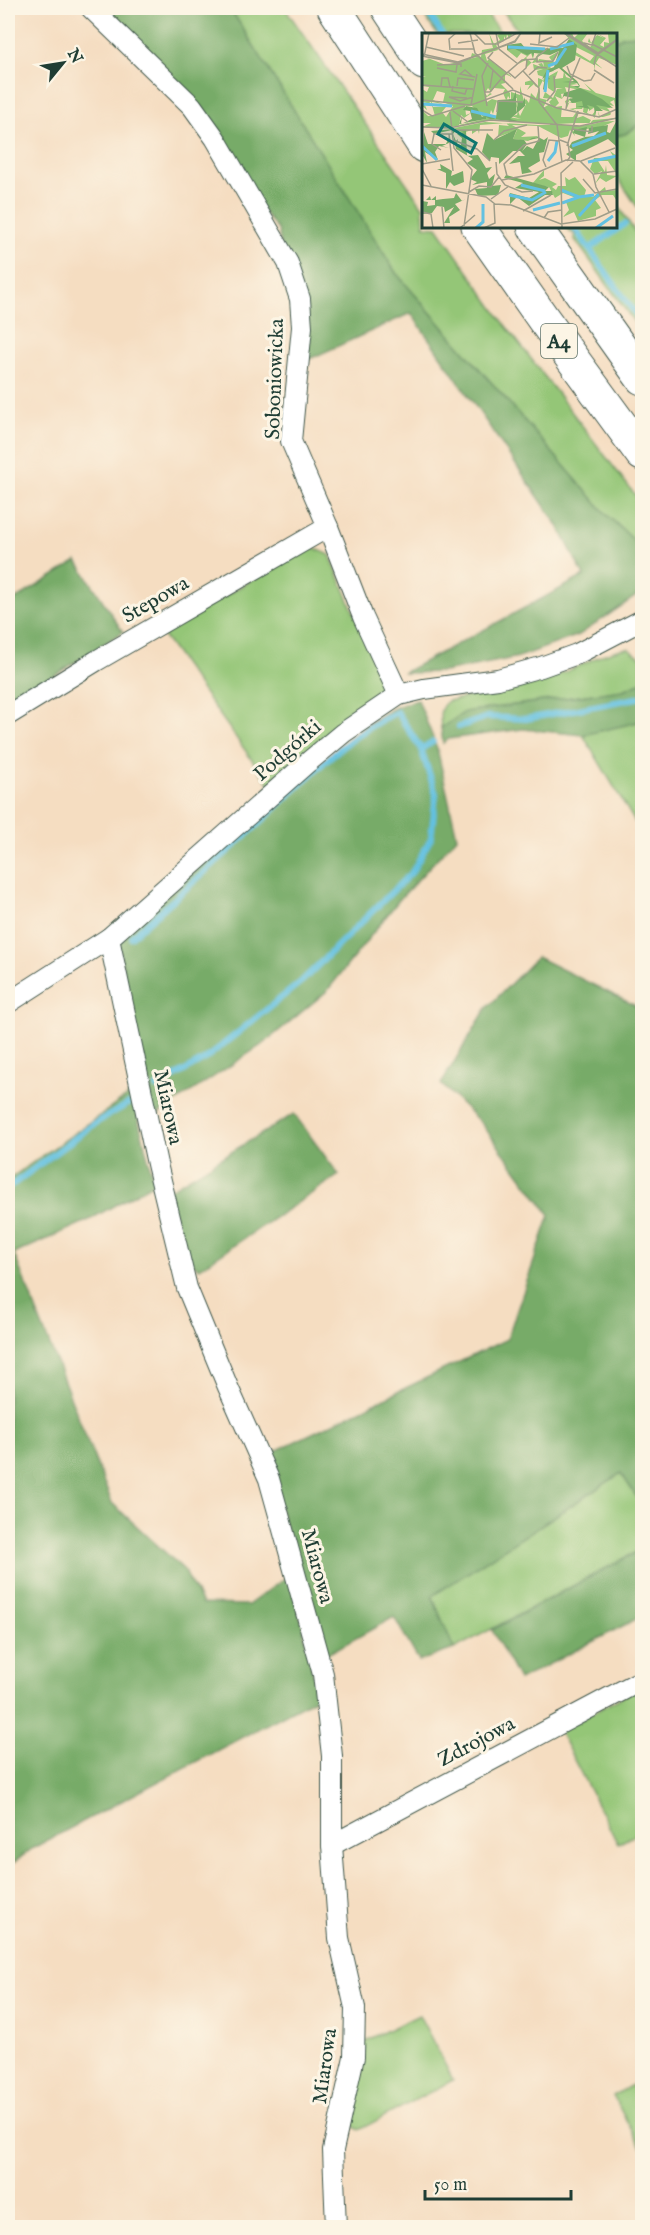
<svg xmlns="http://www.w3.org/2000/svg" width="650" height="2235" viewBox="0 0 650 2235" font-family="'IM FELL English',serif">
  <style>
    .green { fill: #94c677; stroke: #5a8256; stroke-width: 1.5 }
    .forest { fill: #77ab68; stroke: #4b744e; stroke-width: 1.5 }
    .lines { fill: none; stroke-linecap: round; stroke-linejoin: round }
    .stream { stroke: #63c1e1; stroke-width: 6 }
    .minor-casing { stroke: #3f5549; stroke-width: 22 }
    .motorway-casing { stroke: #3f5549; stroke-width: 35 }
    .minor { stroke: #fff; stroke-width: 20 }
    .motorway { stroke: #fff; stroke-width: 33 }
    .labels { text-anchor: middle; stroke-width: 6; stroke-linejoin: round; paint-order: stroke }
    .shield { fill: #fcf5e5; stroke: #617469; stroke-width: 1.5 }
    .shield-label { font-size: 20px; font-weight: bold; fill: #1f3d34 }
    .street-label { font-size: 21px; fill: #1f3d34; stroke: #fcf5e5 }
    .inset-river { fill: none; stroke: #63c1e1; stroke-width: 3 }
    .inset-road { fill: none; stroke: #9f9d89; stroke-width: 1.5 }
    .view { fill: #0f766e; fill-opacity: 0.15; stroke: #0f766e; stroke-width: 3 }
    .inset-edge { fill: none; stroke: #1f3d34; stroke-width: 3 }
  </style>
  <rect width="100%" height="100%" fill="#fcf5e5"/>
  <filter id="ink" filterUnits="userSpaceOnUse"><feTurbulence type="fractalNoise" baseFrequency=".0167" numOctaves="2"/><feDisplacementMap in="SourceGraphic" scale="12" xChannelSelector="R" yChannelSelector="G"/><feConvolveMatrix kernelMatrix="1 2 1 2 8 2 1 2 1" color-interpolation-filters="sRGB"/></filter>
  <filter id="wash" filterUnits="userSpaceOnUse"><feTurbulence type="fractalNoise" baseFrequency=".008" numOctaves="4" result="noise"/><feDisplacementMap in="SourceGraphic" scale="24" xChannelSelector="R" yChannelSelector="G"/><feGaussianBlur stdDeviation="1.35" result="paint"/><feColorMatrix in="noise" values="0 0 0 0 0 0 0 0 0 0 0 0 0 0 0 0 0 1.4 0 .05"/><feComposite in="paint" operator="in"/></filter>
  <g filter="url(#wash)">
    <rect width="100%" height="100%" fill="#f5ddc1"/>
    <g class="green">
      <path d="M230 8H285L423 207 424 226 437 227 506 326 642 504V548L606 514 396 273Z"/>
      <path d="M419 8H483L501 34H437Z"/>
      <path d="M501 8H642V35L622 36 616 41V34H520Z"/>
      <path d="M642 123V214L616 175V136L625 134Z"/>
      <path d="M616 203 642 242V333L574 238 575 234 570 232 566 227 616 226Z"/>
      <path d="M310 546 330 555 387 692 270 785 161 633Z"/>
      <path d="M628 648 642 658V682L623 690 465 712 441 728C440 717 438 708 448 701 487 693 525 687 562 673 584 665 604 651 628 648Z"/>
      <path d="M642 721V797L640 801 642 804V819L635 822 583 735Z"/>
      <path d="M621 1473 642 1505V1549L454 1649 432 1596Z"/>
      <path d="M642 1686V1831L618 1844 559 1731Z"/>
      <path d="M419 2015 453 2080 359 2130 351 2125 363 2042Z"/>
      <path d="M642 2079V2149L613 2096Z"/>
    </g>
    <g class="forest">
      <path d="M102 8H230L396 273 606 514 642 548V592L579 635 519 657 444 672 403 673 584 576 557 524 411 313 303 362 278 230Z"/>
      <path d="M642 35V123L625 134 616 136V41L622 36Z"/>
      <path d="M77 561 123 632 8 705V604Z"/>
      <path d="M642 682V721L583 735 523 729 448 739 443 743 441 728 465 712 623 690Z"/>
      <path d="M418 700 437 748 457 837 399 900 327 991 263 1044 153 1117 117 938C182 882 246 825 312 771 343 745 377 708 418 700Z"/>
      <path d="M537 957 642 1009V1505L621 1473 432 1596 454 1649 419 1661 394 1617 322 1657 265 1456 507 1339 550 1215 482 1124 441 1084 486 1009Z"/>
      <path d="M132 1093 154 1183 89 1220 14 1254 112 1503 184 1570 202 1604 248 1605 291 1574 318 1697 33 1848 8 1867V1180Z"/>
      <path d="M294 1114 339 1175 200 1268 189 1263 167 1191Z"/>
      <path d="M642 1549V1616L519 1680 492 1630Z"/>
    </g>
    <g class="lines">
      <g class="stream">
        <path d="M425 8 442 34"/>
        <path d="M573 226 642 323"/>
        <path d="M589 249 625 224"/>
        <path d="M459 727 487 717 526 719 642 697"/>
        <path d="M421 749 433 742"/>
        <path d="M131 937C175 898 219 860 262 821 303 783 345 736 397 712L421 749 436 794 431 838 412 872 302 981 205 1059 157 1087"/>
        <path d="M8 1188 94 1124 128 1104"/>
      </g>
    </g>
  </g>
  <g filter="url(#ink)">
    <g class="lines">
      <g class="minor-casing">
        <g id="minor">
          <path d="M91 8 192 106 215 138 288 263 300 299 302 327 291 441 328 527 363 617 399 695"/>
          <path d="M8 715 96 661 328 527"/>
          <path d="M109 938 157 1164 187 1288 228 1387 269 1479 323 1674 332 1756V1845L339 1938 355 2008 354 2057 333 2150 336 2228"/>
          <path d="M8 1003 109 938 307 763 343 733 399 695 424 689 498 679 541 667 577 654 642 620"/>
          <path d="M332 1845 642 1680"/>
        </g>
      </g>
      <g class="motorway-casing">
        <g id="motorway">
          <path d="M334 8 424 146"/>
          <path d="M388 8 424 63"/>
          <path d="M478 226 544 320 642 454"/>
          <path d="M534 226 642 378"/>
        </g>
      </g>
      <use href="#minor" class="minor"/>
      <use href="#motorway" class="motorway"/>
    </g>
  </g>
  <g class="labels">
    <rect class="shield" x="541" y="324" width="36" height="34" rx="4.5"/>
    <g class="shield-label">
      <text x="559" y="348">A4</text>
    </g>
    <g class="street-label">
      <text transform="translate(274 379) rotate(-88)" y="7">Soboniowicka</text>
      <text transform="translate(155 599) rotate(-30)" y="7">Stepowa</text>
      <text transform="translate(287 750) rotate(-41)" y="7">Podgórki</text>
      <text transform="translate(169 1107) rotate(78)" y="7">Miarowa</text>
      <text transform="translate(318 1566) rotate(75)" y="7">Miarowa</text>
      <text transform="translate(476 1741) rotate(-28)" y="7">Zdrojowa</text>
      <text transform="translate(324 2066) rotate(-82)" y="7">Miarowa</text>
    </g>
  </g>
  <g transform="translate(422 33)">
    <rect width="195" height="195" fill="#f5ddc1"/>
    <path d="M67 0 72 11 78 7 74 0 75 2 81 0 90 1 87 6 85 1 84 7 82 3V8L74 11 76 17 63 21 65 28 67 26 90 44 83 41V50L79 51 88 60V66L86 63 85 66 84 67 81 60 83 56 72 55 69 59 66 55 63 60 65 63 68 60 70 61 63 65 65 69 70 66 77 68V78L83 76 82 81 75 80V68L71 81 69 77 68 81 71 84 75 82 77 86H69L88 88 80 83 99 86 89 83 95 82 96 78 98 83 104 71 96 69 93 81 95 65 89 67V59L98 62V53L102 68 104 66 107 70 109 60 114 65 117 55 113 53 112 51 105 57 108 52H103V49L110 47 116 54V45L121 47 117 55 118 59 117 65 125 67 121 75 128 71 132 76 127 69 130 66 121 65 123 59 131 65 135 56 141 55H134L132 59 126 55V43H124V48L121 49 122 44 116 42 115 38 121 36 112 37 111 31 119 34 116 31 120 30 122 34 121 28H118L115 29 111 30H109L104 35V27L96 31 105 23 99 20 95 25 85 17 93 16 112 20 111 26 109 20 104 25 110 30 116 21H121L115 24 116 28 117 26 130 28 127 24 137 18 131 29 136 30 127 33 132 38 127 39V43L136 38 133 46 141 45 142 38 144 44 150 46 148 49 156 51 148 52 169 58 162 50 174 60 193 65 195 54V76L194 77 192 67 188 69 192 73 182 71 189 75H185L187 77 189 81 188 82 181 84H177L173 83V85L170 82 174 77 173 83 177 84 176 78 178 84 188 79 173 74 167 78V74L165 80 170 82H167L161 79 162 71 160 76H151L157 79 155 85 161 83 169 87 167 91 171 87 195 85 171 91 158 93 69 87 23 95 0 94 9 90H0V77L6 83H13L9 69 3 72 5 77 0 73 5 70 0 69V56L5 59 7 54 0 53 1 44H4L0 43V28L7 26 3 24 24 32 55 24H49L50 20 59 24 60 17 71 15ZM143 54 158 57 156 68 146 70 149 65 143 68 145 75 147 70H154V75L147 76 155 78 151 84H139L140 73 133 74 137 70 133 63 140 66 139 61 145 60ZM15 58 23 60 21 69 31 73 24 84 20 79 24 74H11L10 69 21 71 11 67ZM43 73H50L53 76 50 75V80L56 79 63 86 37 92 39 82 42 85 49 80 44 82ZM142 0H150L152 5 157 0H166L160 8 168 14 171 11 166 9 167 5 169 10 175 2 182 5 174 0 184 5 178 12 182 14V9L187 10 186 1 195 0V32L177 25 174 30 181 36 173 31V38L172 32 151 21 152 18 168 28 172 23 154 14ZM193 88 177 95 151 97 153 103 148 97 146 103 139 105 116 93 90 92 104 100 99 104 117 103 106 108 91 106 95 97 76 104 77 92 87 93 84 90 58 92 57 101 56 97 50 101V97L40 100 32 95 63 89 116 92ZM188 118 195 123 194 140 186 128H176L183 139 184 132 185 142 195 143 184 149 178 145 173 151 180 138 173 141 168 136 172 125H192ZM122 137V143L117 147 123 145 135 151 130 154 134 157 136 153H144L143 144 147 147 153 144 164 157 162 164H171L183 154 184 158 195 157V168L191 162H180L173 167 179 175 174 177V183L156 188 152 179 141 184 147 177 144 169 154 165 141 160 133 165 127 154 110 151Z" fill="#94c677" fill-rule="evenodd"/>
    <path d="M147 6 155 12 153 27 140 35 155 48 158 53 156 55 151 53H157L155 50 140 49 152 48 137 35 124 41 128 46 124 47V59L121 56 123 44 120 46 125 37 132 34 137 18 128 22 112 20 111 24 110 20 105 22 93 16 85 17V12L99 10 104 16 141 15ZM158 55 180 66 191 75 174 72 181 78H174L173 83 172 74 165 72 168 76 154 73H161L160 68 150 70 147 66 151 65 142 63 140 66 142 60ZM94 58V80L96 69H101L103 64V73L88 86 100 89 68 86 64 84V86L31 92 37 91 40 83 39 91 50 86 48 78 41 77 44 73 55 75 60 84 66 82 74 86 76 67 91 66ZM195 87V114L186 106 154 122V128L144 121 151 117 147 114 150 109 163 104 151 100 152 97 165 94 163 104 172 103 177 98 166 101 167 95 186 92 185 99 188 100ZM30 96 34 97 31 101 34 108 36 106 35 111 39 112 40 105 35 101 42 99 35 97H44L45 123 56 122 64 135 70 134 65 140 67 146 73 141 70 153 79 152 76 162 56 163 53 156 65 155V149L50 152 55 149 48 146 55 137 45 130 51 126 34 116 30 97 12 101 9 98ZM95 96 91 106 102 107 105 111 100 118 105 113 111 116 117 105 107 107 110 105 116 104 122 107 126 104 122 119 117 120 118 128 106 135 110 139 100 141 98 129 87 131 96 123H103L98 118H91L77 131V125L69 124 68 128 60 119 65 100 72 107ZM2 99 6 111H24L27 104V110L20 113 27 115 17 113 13 119 16 127 3 119 5 130 1 123ZM18 131 30 138 29 143 41 138 42 149 32 153 28 149 24 156V140L15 136H19ZM84 142 127 154 123 158H130L131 162H123L107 173 95 164 88 171V160L107 165 117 159 93 155 101 150 82 145ZM34 160 40 168 44 166 33 171 38 177 27 184 28 190H22L32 174 23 179 22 174 15 173 10 180 0 181V168L6 169 5 173 13 172V167H4L8 163 9 167 14 163V167L21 166 32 165Z" fill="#77ab68"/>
    <path class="inset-river" d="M86 14 123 16M128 16 152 10M126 33 134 30 144 15M123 59 126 37M0 71 30 73M49 78 74 84M0 113 15 127M150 113 184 100M126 128 133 119 135 108M166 129 195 123M99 152 123 158M139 157 157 164 172 162M87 162 110 167 124 159M140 170 157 164M111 177 138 170M157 183 177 161M54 195 61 189V171M174 195 191 183"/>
    <path class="inset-road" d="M48 0 53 20 91 56M52 0 63 11H75L95 0M74 0 77 16 96 31M118 0 117 10 130 4M142 0 195 34M144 0 176 20 195 6M36 10 56 7M162 10 170 12 174 0M108 11 135 14 147 5M170 11 195 24M4 14 42 23M126 15 115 24V29L131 28 136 19M29 16H52M28 17 27 6 34 0M71 19 66 25 85 40M0 21 36 29 93 9 99 0M0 23 36 30 93 8 99 0M2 24 7 0M15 32 39 31V34M172 32 174 23 195 7M145 33 148 41 162 48 169 47 173 40M15 35 34 39 35 32M172 37 192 50M101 38 117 55V69L135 92 140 129M86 39 93 45 104 35 105 27M107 42 116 34 125 35M50 43 43 37 38 41 53 44M79 45 100 27 114 26M0 52 51 56M31 53 30 58 43 61 45 55M35 53 36 45 52 47M19 54 20 45H26L28 54M68 55 71 37M63 59H68L79 46M45 65 27 64 38 68 51 64M0 67 49 72 91 57 135 75 177 84 195 76M125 68 133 58 132 43M49 72 55 41M65 73 60 43 66 30M144 76 148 49 158 25M0 77 10 83 43 73M31 78 46 89M28 79 32 115 50 137 42 193M75 79 76 68 101 69M0 94 27 95 68 87 158 93 195 85M150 96 170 99V93M33 97H71M27 101 31 138M31 107 55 116 68 128M72 107 82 98 105 92M138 107 146 110 148 124 145 128M145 113 156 78M19 117 10 111 12 101H30M159 128 193 115M74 129 75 141 83 152 100 159 111 158M0 131 28 126M124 134 121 127 127 107 137 108M0 136 9 153M172 141 195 138M85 143 82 131 102 112 117 108 116 93M161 146 173 160 195 156M80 147 112 141 144 127 158 128 171 141 174 154 187 179M0 152 64 164 73 171 89 172 139 191 173 186 195 176M47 159 57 153 69 154 77 144M69 166 87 153M20 174 22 195M101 178 129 162M0 179 9 181 11 195M122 185 126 179 140 177M38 195 53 182M62 195 73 190 72 171M140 195 139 140 151 129"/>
    <path class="view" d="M22 91 54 110 49 120 16 101Z"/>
    <rect width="195" height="195" class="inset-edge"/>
  </g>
  <rect width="650" height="2235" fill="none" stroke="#fcf5e5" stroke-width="30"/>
  <g transform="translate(63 63) rotate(60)" stroke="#fcf5e5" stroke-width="4.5" paint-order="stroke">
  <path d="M0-4.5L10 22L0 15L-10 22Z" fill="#1f3d34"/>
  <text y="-9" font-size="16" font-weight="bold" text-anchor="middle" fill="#1f3d34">N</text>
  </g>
  <path d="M425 2190v9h146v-9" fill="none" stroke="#1f3d34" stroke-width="3"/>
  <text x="434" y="2190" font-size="18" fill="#1f3d34" stroke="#fcf5e5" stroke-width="4.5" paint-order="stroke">50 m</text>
</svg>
